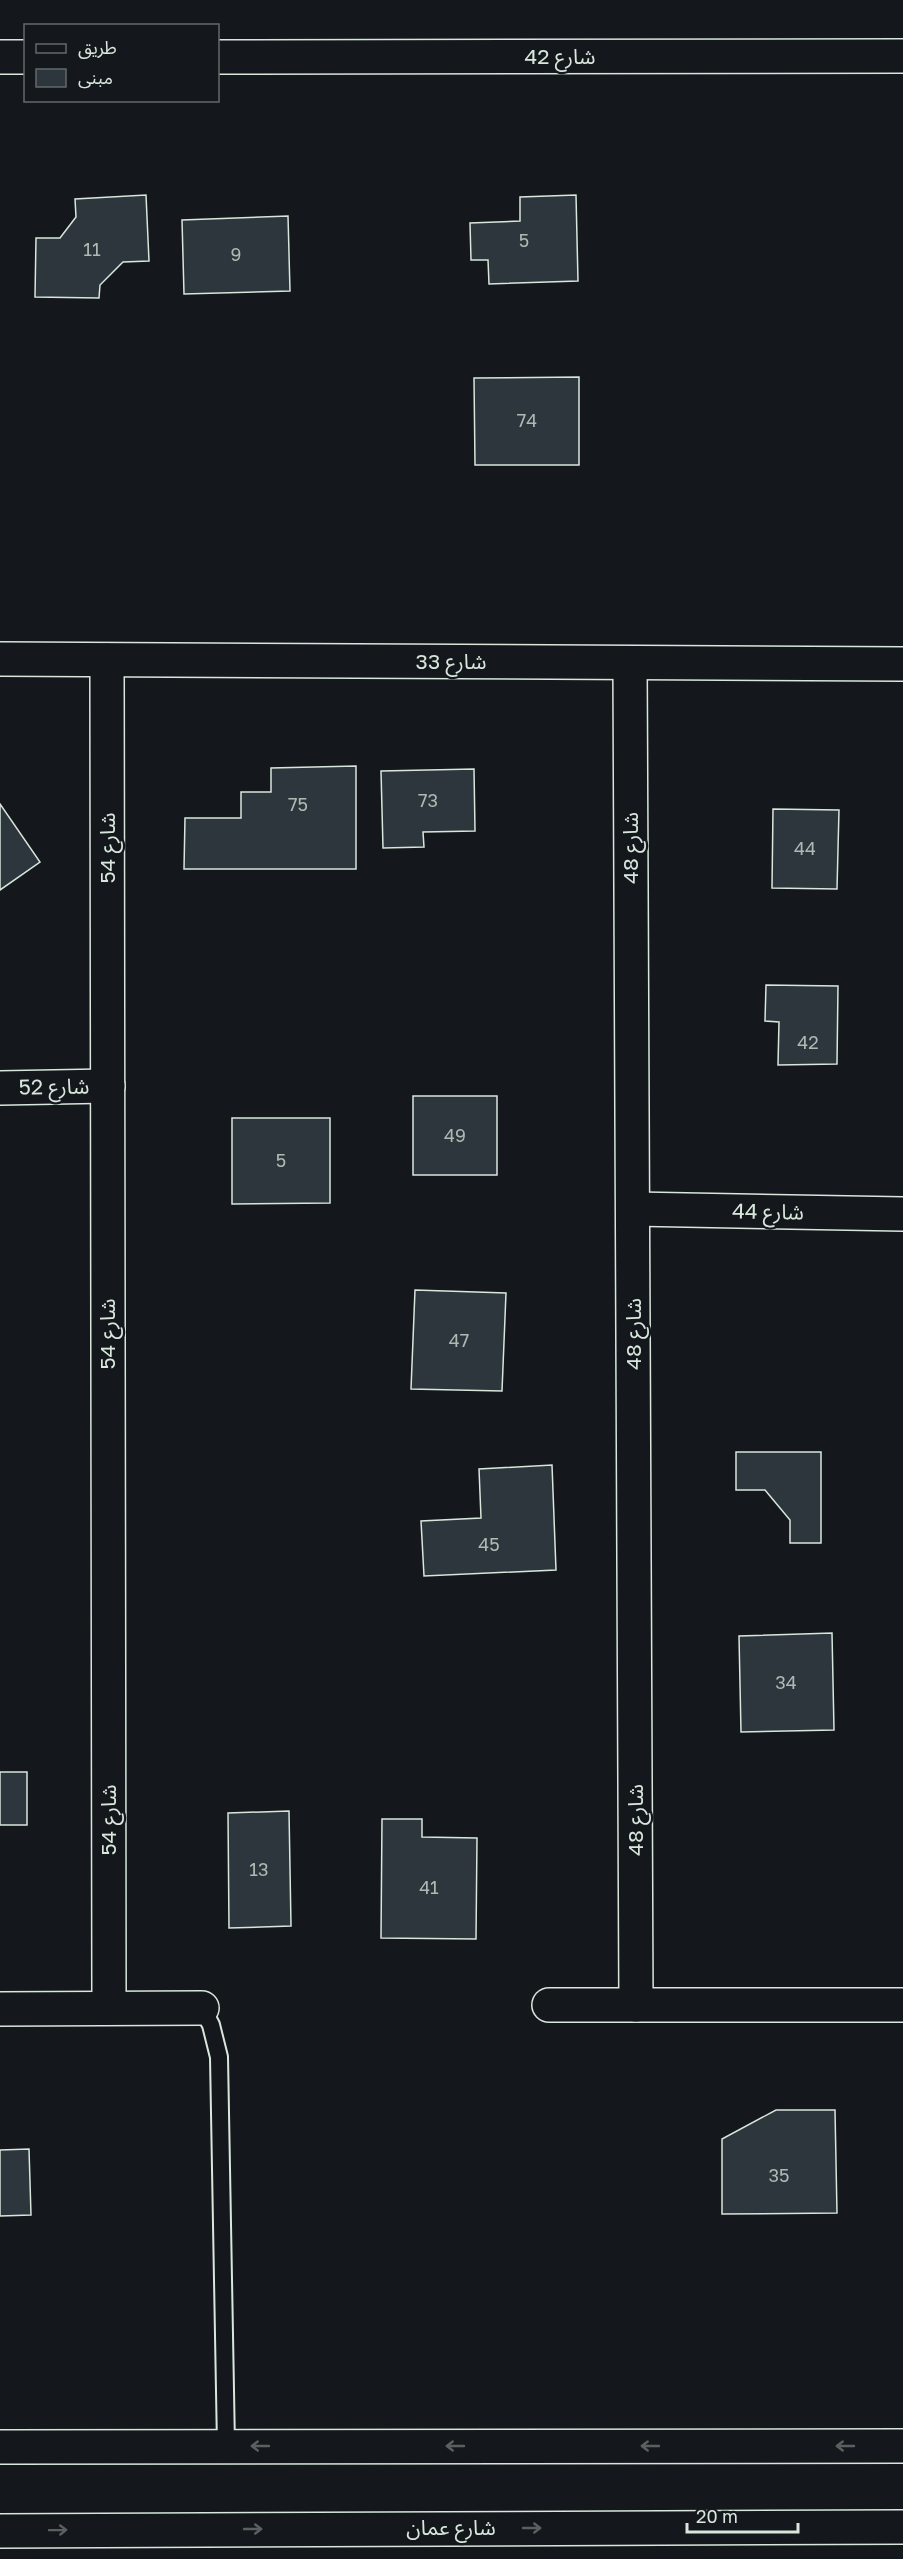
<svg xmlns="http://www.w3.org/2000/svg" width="903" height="2559" viewBox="0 0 903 2559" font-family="'Golos Text','Noto Sans Arabic',sans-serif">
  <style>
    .building { fill: #2c363c; stroke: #d8e6dc; stroke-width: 1.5 }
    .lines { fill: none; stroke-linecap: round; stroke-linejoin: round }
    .service-casing { stroke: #d8e6dc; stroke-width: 20 }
    .minor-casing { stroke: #d8e6dc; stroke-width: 36 }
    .primary-casing { stroke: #d8e6dc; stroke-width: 36 }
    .service { stroke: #14181c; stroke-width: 16 }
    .minor { stroke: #14181c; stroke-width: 33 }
    .primary { stroke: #14181c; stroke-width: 33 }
    .oneway { stroke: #59605f }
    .labels { text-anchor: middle; stroke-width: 4.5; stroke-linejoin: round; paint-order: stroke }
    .number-label { font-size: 18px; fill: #adbab4 }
    .street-label { font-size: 21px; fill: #d8e6dc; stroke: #14181c }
  </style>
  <rect width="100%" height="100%" fill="#14181c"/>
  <g class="building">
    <path d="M146 195 149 261 123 262 100 285 99 298 35 297 36 238H60L76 217 75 199Z"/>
    <path d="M576 195 578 281 489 284 488 260H471L470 223 520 221V197Z"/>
    <path d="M288 216 290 291 184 294 182 220Z"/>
    <path d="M579 377V465H475L474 378Z"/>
    <path d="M356 766V869H184L185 818H241V792H271V768Z"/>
    <path d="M474 769 475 831 423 832 424 847 383 848 381 771Z"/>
    <path d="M0 804 40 862 0 890Z"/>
    <path d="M773 809 839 810 837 889 772 888Z"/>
    <path d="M766 985 838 986 837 1064 778 1065 779 1022 765 1021Z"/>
    <rect x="413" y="1096" width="84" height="79"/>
    <path d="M232 1118H330V1203L232 1204Z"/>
    <path d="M415 1290 506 1293 502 1391 411 1389Z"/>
    <path d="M736 1452H821V1543H790V1520L765 1490H736Z"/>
    <path d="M552 1465 556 1570 424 1576 421 1521 481 1518 479 1469Z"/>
    <path d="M832 1633 834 1730 741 1732 739 1636Z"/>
    <rect x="0" y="1772" width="27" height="53"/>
    <path d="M289 1811 291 1926 229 1928 228 1813Z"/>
    <path d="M382 1819H422V1837L477 1838 476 1939 381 1938Z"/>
    <path d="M776 2110H835L837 2213 722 2214V2139Z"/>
    <path d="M29 2149 31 2215 0 2216V2150Z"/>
  </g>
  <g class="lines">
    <g class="service-casing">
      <path id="service" d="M202 2008 211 2025 219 2057 226 2446"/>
    </g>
    <g class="minor-casing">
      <g id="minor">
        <path d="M0 57H26"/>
        <path d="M218 57 903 56"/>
        <path d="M0 659 903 664"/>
        <path d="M107 660 109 2008"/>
        <path d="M630 663 636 2005"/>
        <path d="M0 1088 108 1086"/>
        <path d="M634 1209 903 1214"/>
        <path d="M549 2005H903"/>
        <path d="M0 2009 202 2008"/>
      </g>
    </g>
    <g class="primary-casing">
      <g id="primary">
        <path d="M0 2447 903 2446"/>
        <path d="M0 2531 903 2527"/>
      </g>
    </g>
    <use href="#service" class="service"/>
    <use href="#minor" class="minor"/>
    <use href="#primary" class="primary"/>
  </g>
  <defs><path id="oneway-shaft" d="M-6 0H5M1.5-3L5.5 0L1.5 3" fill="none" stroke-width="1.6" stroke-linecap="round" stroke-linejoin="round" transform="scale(1.5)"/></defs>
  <g class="oneway">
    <use href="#oneway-shaft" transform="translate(260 2446) rotate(180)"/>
    <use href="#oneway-shaft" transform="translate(455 2446) rotate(180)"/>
    <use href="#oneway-shaft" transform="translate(650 2446) rotate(180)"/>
    <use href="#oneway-shaft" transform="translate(845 2446) rotate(180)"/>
    <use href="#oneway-shaft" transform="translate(532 2528)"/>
    <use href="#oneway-shaft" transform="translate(253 2529)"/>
    <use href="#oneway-shaft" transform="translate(58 2530) rotate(-1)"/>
  </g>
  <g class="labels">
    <g class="number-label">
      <text x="524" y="247">5</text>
      <text x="92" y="256">11</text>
      <text x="236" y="261">9</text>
      <text x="527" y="427">74</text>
      <text x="428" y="807">73</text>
      <text x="298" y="811">75</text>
      <text x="805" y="855">44</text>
      <text x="808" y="1049">42</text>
      <text x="455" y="1142">49</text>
      <text x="281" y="1167">5</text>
      <text x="459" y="1347">47</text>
      <text x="489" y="1551">45</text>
      <text x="786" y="1689">34</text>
      <text x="259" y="1876">13</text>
      <text x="429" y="1894">41</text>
      <text x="779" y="2182">35</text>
    </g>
    <g class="street-label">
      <text x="560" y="64">شارع 42</text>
      <text x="451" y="669">شارع 33</text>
      <text transform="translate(108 848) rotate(-90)" y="7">شارع 54</text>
      <text transform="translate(631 848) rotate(-90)" y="7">شارع 48</text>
      <text transform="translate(54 1087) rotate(-1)" y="7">شارع 52</text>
      <text transform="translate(768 1212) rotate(1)" y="7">شارع 44</text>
      <text transform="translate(108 1334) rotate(-90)" y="7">شارع 54</text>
      <text transform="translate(634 1334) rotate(-90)" y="7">شارع 48</text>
      <text transform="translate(109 1820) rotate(-90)" y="7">شارع 54</text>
      <text transform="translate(636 1820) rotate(-90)" y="7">شارع 48</text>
      <text x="451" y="2535">شارع عمان</text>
    </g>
  </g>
  <rect x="24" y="24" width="195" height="78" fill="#14181c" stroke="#626a69" stroke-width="1.5"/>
  <rect x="36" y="44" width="30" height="9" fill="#14181c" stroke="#626a69" stroke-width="1.5"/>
  <text x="78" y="54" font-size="18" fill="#d8e6dc">طريق</text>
  <rect x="36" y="69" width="30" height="18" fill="#2c363c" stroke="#626a69" stroke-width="1.5"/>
  <text x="78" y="84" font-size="18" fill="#d8e6dc">مبنى</text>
  <path d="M687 2523v9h111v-9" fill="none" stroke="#d8e6dc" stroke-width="3"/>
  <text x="696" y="2523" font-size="18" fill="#d8e6dc" stroke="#14181c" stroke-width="4.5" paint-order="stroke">20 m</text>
</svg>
